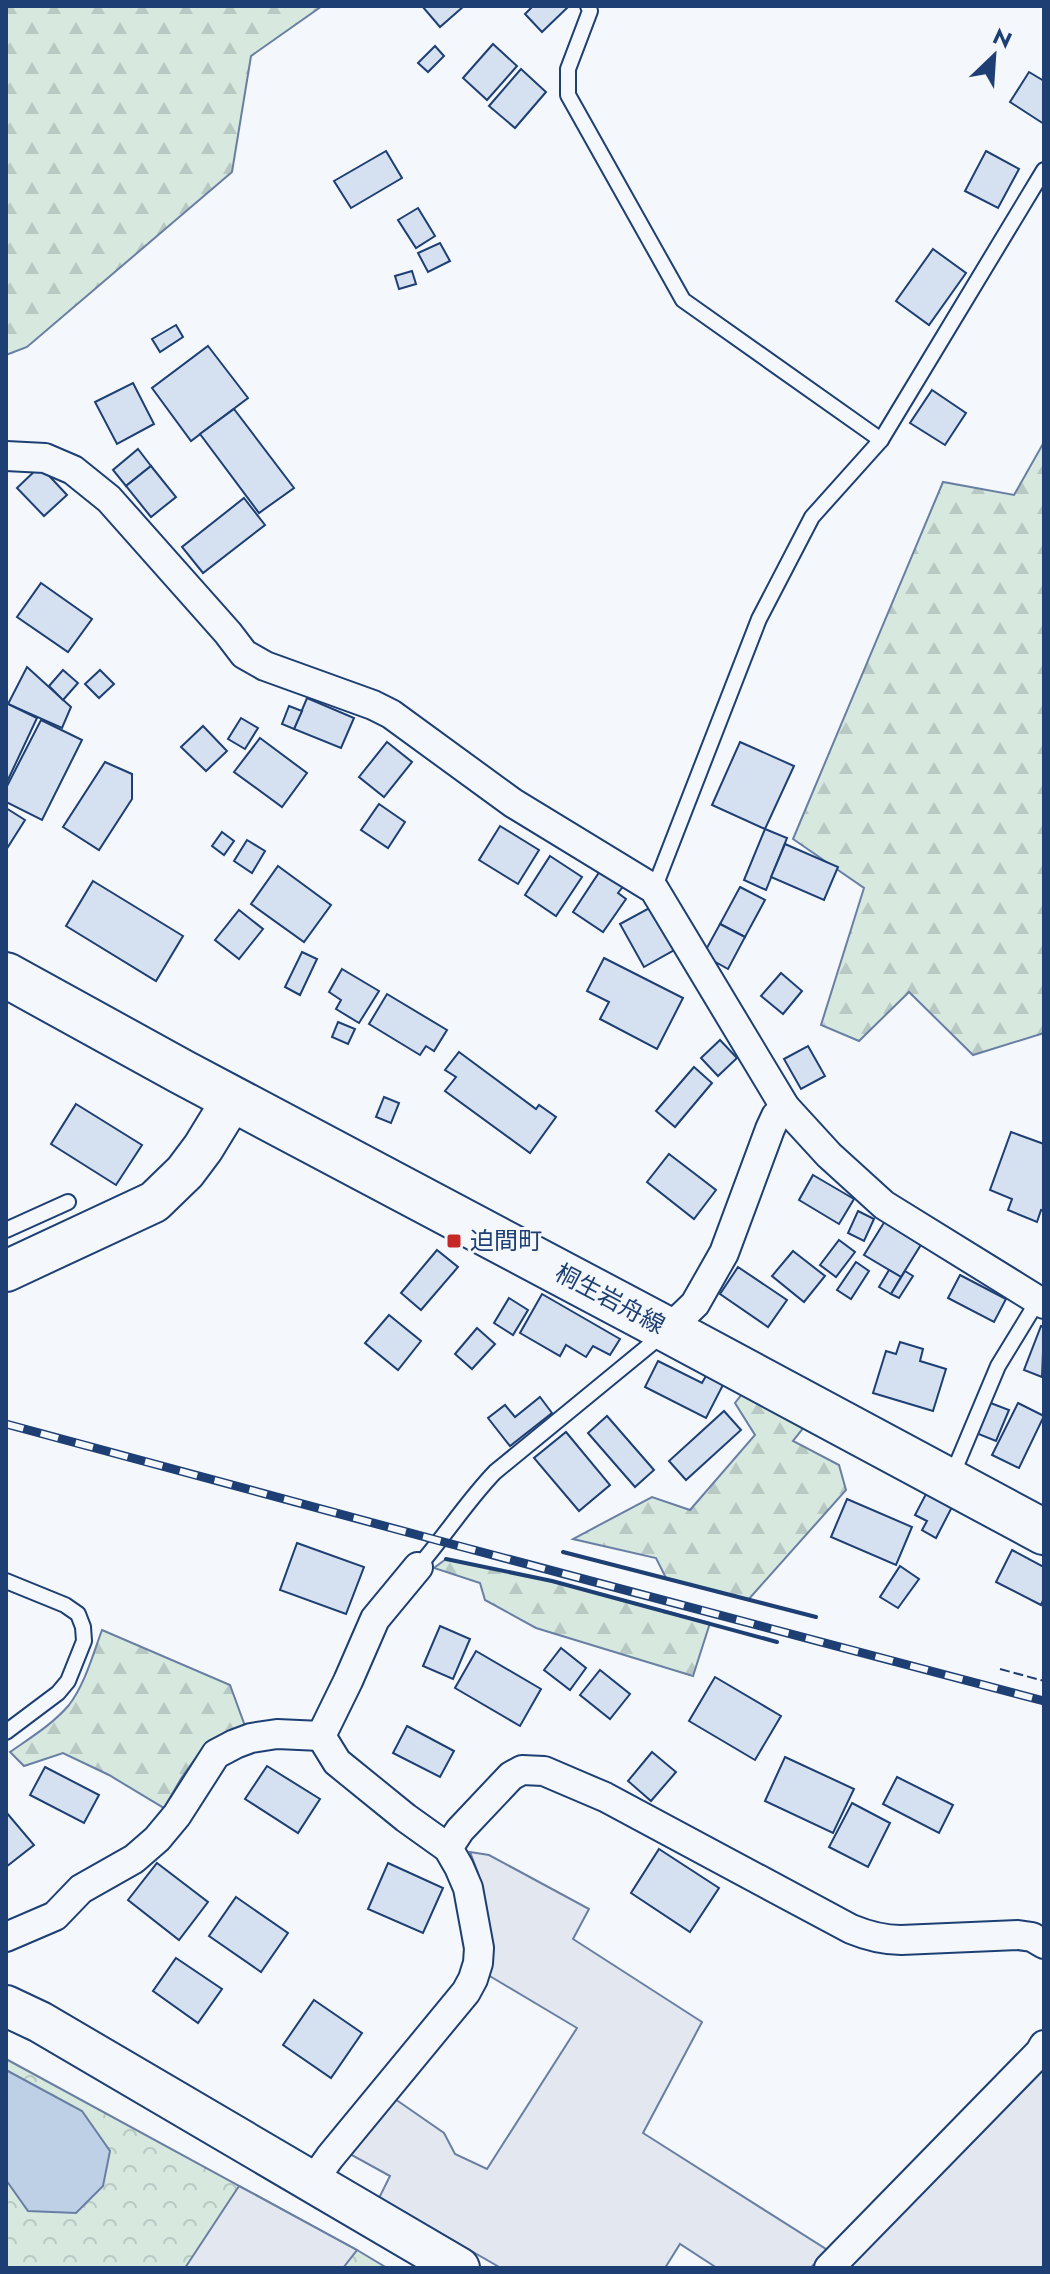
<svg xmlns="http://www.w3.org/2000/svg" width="1050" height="2274" viewBox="0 0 1050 2274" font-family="Jost,'Noto Sans JP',sans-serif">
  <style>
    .forest { fill: url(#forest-firs); stroke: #687fa3; stroke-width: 2 }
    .park { fill: url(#park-crowns); stroke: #687fa3; stroke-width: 2 }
    .parking { fill: #e3e8f0; stroke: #687fa3; stroke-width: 2 }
    .water { fill: #bed0e5; stroke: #687fa3; stroke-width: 2 }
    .building { fill: #d5e0f0; stroke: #1d3f73; stroke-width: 2 }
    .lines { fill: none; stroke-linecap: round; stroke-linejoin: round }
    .lane-casing { stroke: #1d3f73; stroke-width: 18 }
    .street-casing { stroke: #1d3f73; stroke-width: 32 }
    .secondary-casing { stroke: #1d3f73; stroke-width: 44 }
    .primary-casing { stroke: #1d3f73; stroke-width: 48 }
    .lane { stroke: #f4f7fb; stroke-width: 14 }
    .street { stroke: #f4f7fb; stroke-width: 28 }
    .secondary { stroke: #f4f7fb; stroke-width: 40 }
    .primary { stroke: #f4f7fb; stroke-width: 44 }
    .rail-casing { stroke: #1d3f73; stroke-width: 9 }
    .rail { stroke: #f4f7fb; stroke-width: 6; stroke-dasharray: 18; stroke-linecap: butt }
    .fence { stroke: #1d3f73; stroke-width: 2; stroke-dasharray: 10 4; stroke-linecap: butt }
    .wall { stroke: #1d3f73; stroke-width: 4 }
    .poi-dot { fill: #c62828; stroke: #f4f7fb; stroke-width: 3 }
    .labels { text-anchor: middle; stroke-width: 6; stroke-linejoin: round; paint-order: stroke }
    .poi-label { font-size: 24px; fill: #1d3f73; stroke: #f4f7fb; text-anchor: start }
    .street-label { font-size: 24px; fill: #1d3f73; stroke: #f4f7fb }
  </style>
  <defs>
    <pattern id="forest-firs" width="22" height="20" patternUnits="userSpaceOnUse" patternTransform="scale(2)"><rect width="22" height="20" fill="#d7e8df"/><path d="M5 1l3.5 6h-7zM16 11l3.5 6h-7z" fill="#b8c8c3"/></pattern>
    <pattern id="park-crowns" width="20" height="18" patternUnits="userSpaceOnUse" patternTransform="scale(2)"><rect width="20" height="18" fill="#d7e8df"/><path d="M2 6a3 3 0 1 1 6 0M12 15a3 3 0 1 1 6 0" fill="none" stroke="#b8c8c3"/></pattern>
  </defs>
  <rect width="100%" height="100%" fill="#f4f7fb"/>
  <g class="forest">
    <path d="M6 6H322L251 56 232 172 27 347 6 355Z"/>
    <path d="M1044 442V1033L973 1055 909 992 859 1041 821 1025 864 888 793 839 943 482 1014 495Z"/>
    <path d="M742 1394 804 1427 793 1441 839 1465 846 1490 748 1600 666 1578 656 1558 573 1539 652 1497 690 1510 755 1435 735 1403Z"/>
    <path d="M446 1559 552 1581 710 1623 693 1676 536 1628 485 1600 480 1583 434 1568Z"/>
    <path d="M102 1630 230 1685 245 1726 206 1744 182 1777 164 1808 109 1775 63 1753 24 1766 10 1752C30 1738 53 1724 69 1705 85 1684 93 1654 102 1630Z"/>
  </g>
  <path class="park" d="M6 2059 357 2250 387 2268H6Z"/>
  <g class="parking">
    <path d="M470 1852 489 1855 589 1909 573 1939 702 2022 643 2133 829 2251 810 2268H717L680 2244 665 2268H501L379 2198 390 2176 348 2153 395 2099 444 2133 455 2154 487 2169 577 2028 488 1975 483 1898 478 1873Z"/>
    <path d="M1044 2068V2268H844L900 2211Z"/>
    <path d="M239 2186 357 2250 343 2268H185Z"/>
  </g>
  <path class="water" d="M6 2070 82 2111 110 2151 103 2186 76 2213 28 2211 6 2180Z"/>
  <g class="building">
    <path d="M422 6H464L440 27Z"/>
    <path d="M533 6H567L568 7 542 32 525 14Z"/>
    <path d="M493 44 517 66 487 100 463 78Z"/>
    <path d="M435 46 444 56 428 72 418 63Z"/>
    <path d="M521 69 546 92 515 128 489 106Z"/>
    <path d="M1029 72 1044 81V124L1010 102Z"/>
    <path d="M386 151 402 178 351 208 334 181Z"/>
    <path d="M986 151 1019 169 998 208 965 191Z"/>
    <path d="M418 208 435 236 416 248 398 220Z"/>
    <path d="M440 243 450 261 428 272 418 253Z"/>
    <path d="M933 249 966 273 929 325 896 301Z"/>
    <path d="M412 271 416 284 399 289 395 276Z"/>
    <path d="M176 325 183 337 160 352 152 339Z"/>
    <path d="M208 346 248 398 191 441 152 388Z"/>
    <path d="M133 383 154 424 117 444 95 402Z"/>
    <path d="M932 390 966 413 945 445 910 423Z"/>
    <path d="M234 409 294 488 259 513 200 434Z"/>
    <path d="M138 449 151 466 126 486 113 470Z"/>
    <path d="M40 466 67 495 44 516 17 488Z"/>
    <path d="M151 466 176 497 151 517 126 486Z"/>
    <path d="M244 498 265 525 203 573 182 547Z"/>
    <path d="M41 583 92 619 68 652 17 617Z"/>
    <path d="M27 667 71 707 62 728 8 704Z"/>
    <path d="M63 670 78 683 63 700 49 686Z"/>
    <path d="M100 670 114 684 99 698 85 684Z"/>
    <path d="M307 698 354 718 341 748 294 729Z"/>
    <path d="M6 703 37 718 6 784Z"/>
    <path d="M289 706 302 711 294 729 282 724Z"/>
    <path d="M241 718 258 728 245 749 228 739Z"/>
    <path d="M41 720 82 740 42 820 6 802V788Z"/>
    <path d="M203 726 227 751 206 771 181 747Z"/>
    <path d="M260 738 307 773 282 807 234 772Z"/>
    <path d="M387 742 412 762 384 797 359 777Z"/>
    <path d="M740 742 794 766 765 829 712 805Z"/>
    <path d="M105 762 132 774V799L99 850 63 827Z"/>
    <path d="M379 804 405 822 388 848 361 830Z"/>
    <path d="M6 808 25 820 6 850Z"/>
    <path d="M500 826 539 850 518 884 479 860Z"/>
    <path d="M765 829 787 838 766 890 744 880Z"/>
    <path d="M222 832 234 841 224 855 212 846Z"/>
    <path d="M247 840 265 851 252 873 234 861Z"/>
    <path d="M785 844 838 867 824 900 771 877Z"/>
    <path d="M550 856 582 877 556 916 525 895Z"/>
    <path d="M278 866 331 905 304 942 251 904Z"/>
    <path d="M602 868 625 884 618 893 626 899 603 932 573 912Z"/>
    <path d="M93 881 183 936 156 981 66 926Z"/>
    <path d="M740 887 765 900 745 937 720 924Z"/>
    <path d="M653 906 676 949 644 967 620 924Z"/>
    <path d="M239 910 263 929 239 959 215 940Z"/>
    <path d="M720 924 745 937 728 969 703 955Z"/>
    <path d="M302 952 317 959 300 995 285 987Z"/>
    <path d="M604 958 683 998 657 1049 600 1019 609 1002 587 991Z"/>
    <path d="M342 969 379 991 359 1023 336 1009 341 1000 329 992Z"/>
    <path d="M781 973 802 991 783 1014 761 996Z"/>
    <path d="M387 994 447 1030 434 1051 426 1046 420 1055 369 1024Z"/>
    <path d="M338 1022 355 1029 348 1044 332 1037Z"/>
    <path d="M720 1040 737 1058 718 1076 701 1058Z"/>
    <path d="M808 1046 825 1076 801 1089 784 1059Z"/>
    <path d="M459 1052 536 1109 539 1105 556 1117 530 1153 445 1091 456 1077 445 1070Z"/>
    <path d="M694 1067 712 1083 675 1127 656 1111Z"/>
    <path d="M384 1097 399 1103 391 1123 376 1117Z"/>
    <path d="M76 1104 142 1145 116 1185 51 1144Z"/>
    <path d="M1011 1132 1044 1144V1211L1041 1210 1037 1222 1008 1210 1012 1199 990 1190Z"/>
    <path d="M669 1154 716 1190 694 1219 647 1182Z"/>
    <path d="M813 1175 854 1199 839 1224 799 1200Z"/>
    <path d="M858 1211 874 1219 864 1241 848 1233Z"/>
    <path d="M885 1221 922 1243 901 1277 864 1255Z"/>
    <path d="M839 1240 855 1252 836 1277 820 1265Z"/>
    <path d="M437 1250 458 1267 421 1310 401 1293Z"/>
    <path d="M793 1251 825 1276 804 1302 772 1276Z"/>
    <path d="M856 1262 869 1271 851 1299 837 1290Z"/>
    <path d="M738 1267 787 1300 768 1327 720 1294Z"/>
    <path d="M889 1270 901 1277 891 1294 879 1287Z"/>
    <path d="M905 1271 913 1276 899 1298 891 1294Z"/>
    <path d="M960 1275 1006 1299 994 1322 948 1298Z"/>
    <path d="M542 1294 620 1339 610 1355 593 1346 586 1357 566 1345 560 1356 520 1333Z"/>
    <path d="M509 1298 528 1310 513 1335 494 1323Z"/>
    <path d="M389 1315 421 1341 398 1370 365 1343Z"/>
    <path d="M1041 1326 1044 1327 1042 1377 1024 1370Z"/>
    <path d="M477 1328 495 1344 472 1369 455 1354Z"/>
    <path d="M900 1342 923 1349 920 1361 946 1369 933 1411 873 1393 886 1351 896 1354Z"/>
    <path d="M658 1361 702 1383 707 1374 724 1383 706 1418 645 1387Z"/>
    <path d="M540 1397 552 1413 510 1446 488 1418 505 1405 515 1417Z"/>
    <path d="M988 1402 1009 1410 996 1441 976 1433Z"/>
    <path d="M1018 1403 1044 1416 1019 1468 992 1455Z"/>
    <path d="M724 1411 741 1430 686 1480 669 1461Z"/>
    <path d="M607 1416 654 1470 635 1487 588 1433Z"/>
    <path d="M566 1432 610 1485 579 1511 534 1458Z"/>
    <path d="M926 1494 952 1507 936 1538 922 1530 927 1521 915 1515Z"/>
    <path d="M847 1499 912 1527 896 1565 831 1537Z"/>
    <path d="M297 1543 364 1567 346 1614 280 1590Z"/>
    <path d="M1012 1550 1044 1567V1598L1041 1605 996 1582Z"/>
    <path d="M900 1566 919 1579 898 1608 880 1597Z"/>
    <path d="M440 1626 470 1639 453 1679 423 1666Z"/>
    <path d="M561 1648 586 1668 570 1690 544 1670Z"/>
    <path d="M476 1651 541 1689 520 1726 455 1688Z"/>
    <path d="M600 1670 630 1694 610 1719 580 1695Z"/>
    <path d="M715 1677 781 1716 755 1760 689 1721Z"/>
    <path d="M407 1726 454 1751 440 1777 393 1753Z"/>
    <path d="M652 1752 676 1772 651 1801 628 1781Z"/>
    <path d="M785 1757 854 1789 833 1833 765 1801Z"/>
    <path d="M267 1766 320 1799 298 1833 245 1799Z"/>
    <path d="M45 1767 99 1795 84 1823 30 1795Z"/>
    <path d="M897 1777 953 1805 939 1833 883 1804Z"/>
    <path d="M852 1803 890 1823 868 1867 829 1847Z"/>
    <path d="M6 1812 34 1845 6 1867Z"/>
    <path d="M659 1849 719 1888 690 1932 631 1893Z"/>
    <path d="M157 1863 208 1902 179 1940 128 1900Z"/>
    <path d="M388 1863 443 1888 423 1933 368 1909Z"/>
    <path d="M236 1897 288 1933 261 1972 209 1936Z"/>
    <path d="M176 1958 222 1989 198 2023 153 1991Z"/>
    <path d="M314 2000 362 2033 331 2078 283 2045Z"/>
  </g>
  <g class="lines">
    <g class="lane-casing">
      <g id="lane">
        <path d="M588 6 590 11 568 69V95L683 300 881 440"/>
        <path d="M654 889 759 619 812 517 881 440 1044 170"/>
        <path d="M6 1230 68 1202"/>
        <path d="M951 1478 998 1366 1037 1302"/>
        <path d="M418 1567C445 1536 467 1501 495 1472L662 1335"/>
        <path d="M6 1581 65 1605 78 1614 83 1627 84 1641 68 1681 58 1693 6 1732"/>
      </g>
    </g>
    <g class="street-casing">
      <g id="street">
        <path d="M6 456 45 458 73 470 109 499 228 633 244 654 265 666 373 705 391 714 513 803 654 889 785 1107 829 1155 884 1205 1044 1304"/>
        <path d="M668 1330 695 1304 724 1253 770 1129 776 1116 785 1107"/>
        <path d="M321 1736 348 1681 375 1619 418 1567"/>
        <path d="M448 1848 460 1830 511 1776 522 1770 544 1771 605 1797 851 1929C868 1936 883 1940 901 1940L1018 1935 1032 1937 1044 1944"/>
        <path d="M6 1937 55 1916 81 1889 134 1859 157 1839 177 1815 216 1754 235 1744 251 1738 277 1734 321 1736"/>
        <path d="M313 2181 330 2157 466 1992 473 1979 478 1963 479 1948 468 1888 459 1867 448 1848 406 1818 337 1762 321 1736"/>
        <path d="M829 2268 1040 2052 1044 2045"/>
      </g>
    </g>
    <g class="secondary-casing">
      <g id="secondary">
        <path d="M6 1271 154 1202 185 1172 203 1148 233 1099"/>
        <path d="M6 2006 40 2022 459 2268"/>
      </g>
    </g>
    <g class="primary-casing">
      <path id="primary" d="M6 975 182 1072 668 1330 1044 1532"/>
    </g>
    <use href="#lane" class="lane"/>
    <use href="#street" class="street"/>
    <use href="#secondary" class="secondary"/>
    <use href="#primary" class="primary"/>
    <g class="rail-casing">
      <path id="rail" d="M6 1424 440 1541 1044 1701"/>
    </g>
    <use href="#rail" class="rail"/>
    <path class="fence" d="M1000 1669 1044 1681"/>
    <g class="wall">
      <path d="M563 1552 816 1617"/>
      <path d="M446 1559 552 1581 777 1642"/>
    </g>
  </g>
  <rect class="poi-dot" x="446" y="1233" width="16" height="16" rx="4"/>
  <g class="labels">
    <g class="poi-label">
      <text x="470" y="1249">迫間町</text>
    </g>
    <g class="street-label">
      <text transform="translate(610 1299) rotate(28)" y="8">桐生岩舟線</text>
    </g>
  </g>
  <rect width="1050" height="2274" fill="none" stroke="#1d3f73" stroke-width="16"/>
  <g transform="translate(994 56) rotate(25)" stroke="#f4f7fb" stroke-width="6" paint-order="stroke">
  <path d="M0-6L14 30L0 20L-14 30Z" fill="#1d3f73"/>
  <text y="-12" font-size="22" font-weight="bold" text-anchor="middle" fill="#1d3f73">N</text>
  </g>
</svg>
